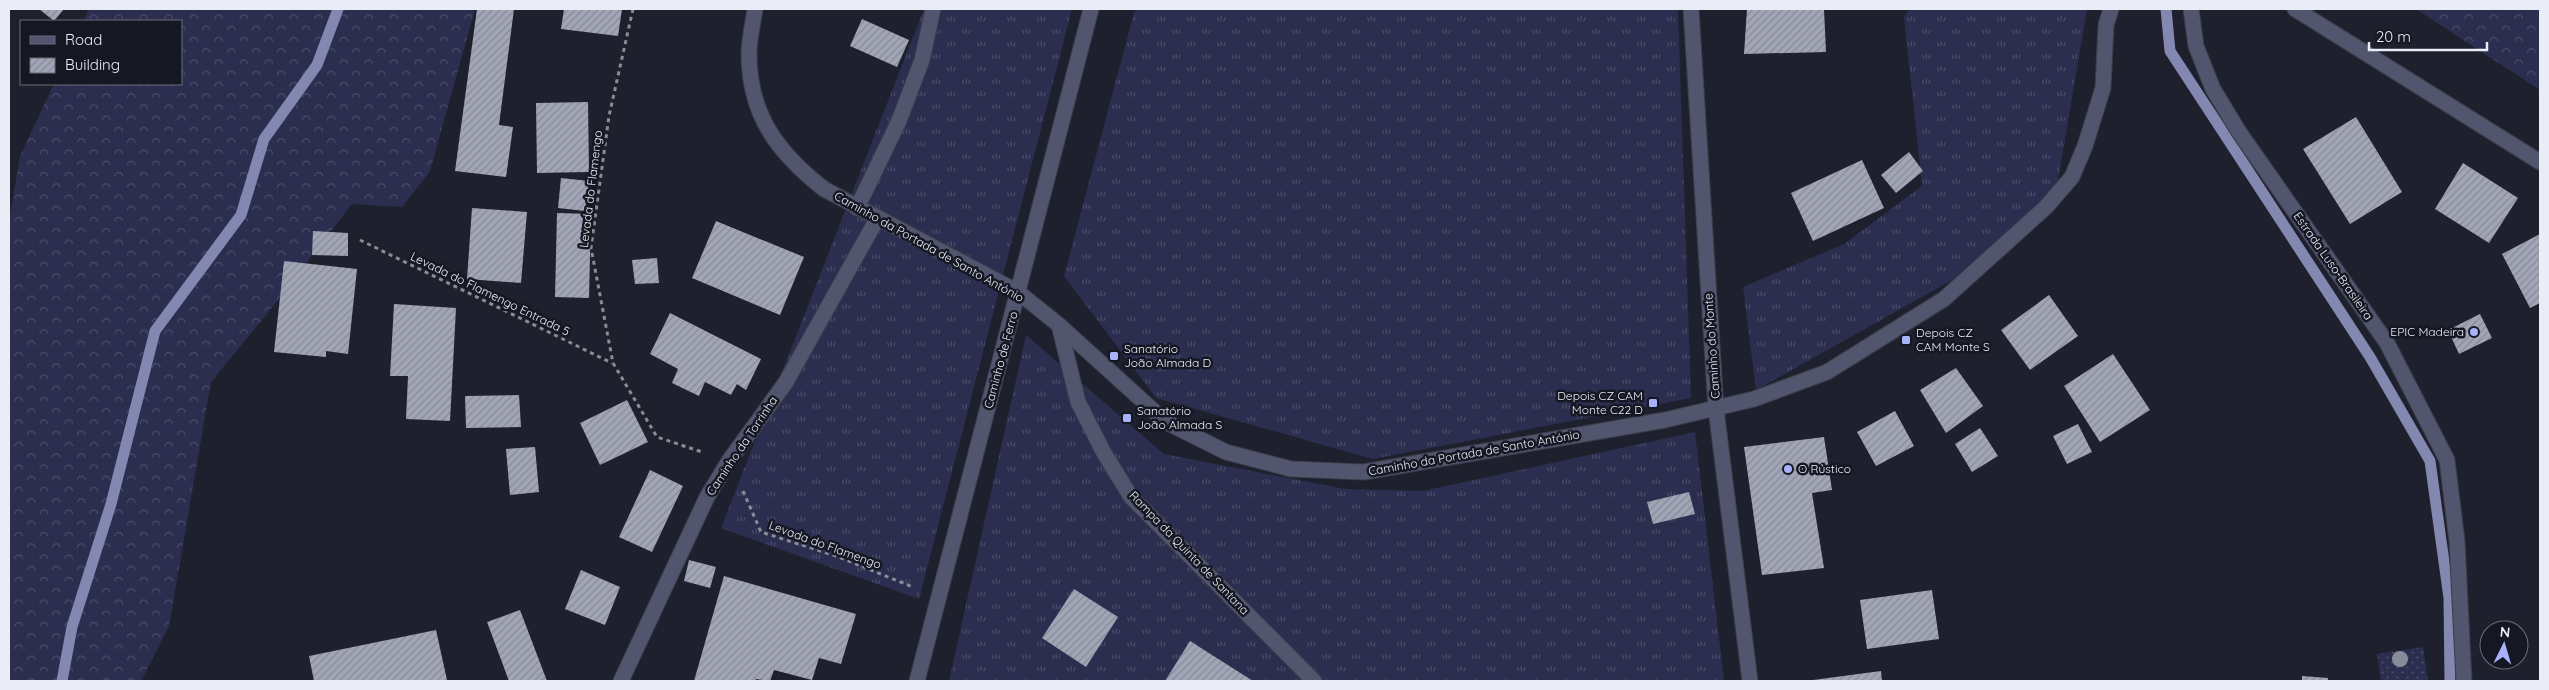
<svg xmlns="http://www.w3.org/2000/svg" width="2549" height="690" viewBox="0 0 2549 690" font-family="Quicksand,sans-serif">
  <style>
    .grass { fill: url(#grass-tufts) }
    .forest { fill: url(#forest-crowns) }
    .garden { fill: url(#garden-dots) }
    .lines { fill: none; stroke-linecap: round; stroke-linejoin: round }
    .stream { stroke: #8388b1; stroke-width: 11 }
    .building { fill: url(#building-hatch) }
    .minor-casing { stroke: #3b3d49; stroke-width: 17 }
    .path { stroke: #8a8c96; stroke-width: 3; stroke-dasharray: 4 4; stroke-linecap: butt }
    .minor { stroke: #51556d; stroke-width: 15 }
    .tree { fill: #898b9a }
    .poi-dot { fill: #a7b1fc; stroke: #151723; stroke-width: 2 }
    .labels { text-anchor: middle; stroke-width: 5; stroke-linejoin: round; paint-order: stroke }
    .street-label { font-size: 12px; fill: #ebedf6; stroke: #151723 }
    .poi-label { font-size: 12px; fill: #ebedf6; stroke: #151723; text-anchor: start }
  </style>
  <defs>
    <pattern id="grass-tufts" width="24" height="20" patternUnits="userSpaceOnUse" patternTransform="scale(1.25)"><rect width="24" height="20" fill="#2b2e4f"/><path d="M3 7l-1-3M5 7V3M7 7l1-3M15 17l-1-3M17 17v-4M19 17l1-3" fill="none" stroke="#4a4d69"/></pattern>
    <pattern id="forest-crowns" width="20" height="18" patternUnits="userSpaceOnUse" patternTransform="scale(1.25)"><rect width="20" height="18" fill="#2b2e4f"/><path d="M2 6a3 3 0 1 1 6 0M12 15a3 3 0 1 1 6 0" fill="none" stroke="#4a4d69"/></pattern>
    <pattern id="garden-dots" width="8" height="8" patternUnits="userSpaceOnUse" patternTransform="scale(1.25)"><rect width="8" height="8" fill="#2b2e4f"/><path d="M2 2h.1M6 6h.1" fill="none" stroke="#4a4d69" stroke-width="1.8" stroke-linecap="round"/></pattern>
    <pattern id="building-hatch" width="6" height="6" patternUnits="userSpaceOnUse" patternTransform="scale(1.25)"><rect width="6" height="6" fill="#a2a5b6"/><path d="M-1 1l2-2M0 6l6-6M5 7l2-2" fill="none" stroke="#868996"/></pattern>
  </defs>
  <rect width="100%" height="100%" fill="#1e202d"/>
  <g class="grass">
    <path d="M924 9H1072L919 599 721 528Z"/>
    <path d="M1135 9H1678L1691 398 1373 459 1156 398 1064 276Z"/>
    <path d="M1909 9H2087L2057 187 1952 280 1756 390 1743 287 1844 244 1922 186 1904 17Z"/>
    <path d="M1026 335 1164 454 1345 489 1423 491 1695 432 1724 681H949Z"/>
  </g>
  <g class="forest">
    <path d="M89 9H475L430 171 402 207 352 204 270 310 211 382 169 626 141 681H9V221L20 156 54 84H181V21H83Z"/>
    <path d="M2416 9H2540V90Z"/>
  </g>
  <path class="garden" d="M2423 647 2428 681H2381L2377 654Z"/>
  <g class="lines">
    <g class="stream">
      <path d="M2166 9 2170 51 2370 357 2430 461 2449 598 2450 681"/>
      <path d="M62 681 72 627 111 504 155 331 241 215 264 139 317 65 338 9"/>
    </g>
  </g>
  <g class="building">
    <path d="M39 9H64L54 21Z"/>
    <path d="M477 9H514L499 125 513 127 506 177 455 171Z"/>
    <path d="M564 9H622L618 36 561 29Z"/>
    <path d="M1747 9H1824L1826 52 1744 54Z"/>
    <path d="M862 19 909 40 897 67 850 46Z"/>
    <path d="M588 102 589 172 537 173 536 103Z"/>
    <path d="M2356 117 2402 192 2350 224 2303 149Z"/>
    <path d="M1909 152 1923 171 1896 193 1881 175Z"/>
    <path d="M1862 160 1884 208 1813 241 1791 193Z"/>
    <path d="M2463 163 2518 198 2489 243 2435 209Z"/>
    <path d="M561 178 589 181 585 211 558 208Z"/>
    <path d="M472 208 527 212 521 283 467 279Z"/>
    <path d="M557 213 591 214 589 298 555 297Z"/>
    <path d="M716 221 804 257 780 315 692 278Z"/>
    <path d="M313 231 348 233V256L312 255Z"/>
    <path d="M2540 234V303L2530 308 2502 254Z"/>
    <path d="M657 258 659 283 635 284 632 260Z"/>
    <path d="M284 261 357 269 348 354 326 351V357L274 352Z"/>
    <path d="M2049 295 2078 336 2030 370 2001 330Z"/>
    <path d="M394 304 456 308 450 421 406 419 408 376H390Z"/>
    <path d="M670 313 761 359 746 390 737 384 731 395 705 382 699 396 672 383 678 369 650 354Z"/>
    <path d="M2480 314 2492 338 2459 354 2448 330Z"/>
    <path d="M2113 354 2150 410 2100 442 2064 386Z"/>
    <path d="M1956 368 1983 406 1946 433 1920 390Z"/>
    <path d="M519 395 521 427 466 428 465 396Z"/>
    <path d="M627 400 648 442 600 465 580 423Z"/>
    <path d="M1895 411 1914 446 1876 466 1857 432Z"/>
    <path d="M2078 424 2092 452 2067 464 2053 436Z"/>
    <path d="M1980 428 1998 456 1972 472 1955 444Z"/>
    <path d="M1824 437 1832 490 1812 493 1824 568 1762 575 1744 447Z"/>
    <path d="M535 447 539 492 510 495 506 449Z"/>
    <path d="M650 470 683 486 652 552 619 537Z"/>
    <path d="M1689 492 1695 514 1653 524 1647 502Z"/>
    <path d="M689 560 716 567 710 588 684 581Z"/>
    <path d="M581 570 620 587 605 625 565 609Z"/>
    <path d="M724 576 856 614 841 664 819 658 812 680 774 670 770 681 756 679 755 681H694Z"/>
    <path d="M1074 589 1118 617 1086 667 1042 638Z"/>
    <path d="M1932 590 1939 639 1867 649 1860 600Z"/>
    <path d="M520 610 547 681H509L487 622Z"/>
    <path d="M436 630 447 680 314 681 309 656Z"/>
    <path d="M1190 641 1253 681H1165Z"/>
    <path d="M1881 671 1882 681H1813V680Z"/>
    <path d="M2302 676 2328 678V681H2302Z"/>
  </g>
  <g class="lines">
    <g class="minor-casing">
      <g id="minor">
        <path d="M755 9C753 24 749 39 749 54 749 115 778 153 824 189L1018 292 1059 325 1166 422 1226 452 1291 469 1364 472 1665 420 1754 399 1827 372 1944 299 2046 207 2072 177 2085 146 2103 88 2106 25 2111 9"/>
        <path d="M1691 9 1716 409 1750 681"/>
        <path d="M2191 9 2196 46 2213 89 2239 132 2387 343 2447 460 2457 541 2464 681"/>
        <path d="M2295 9 2540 162"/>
        <path d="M857 208 899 121 922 60 933 9"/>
        <path d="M1059 325 1078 402 1104 453 1131 497 1314 681"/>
        <path d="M621 681 707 497 729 461 786 382 877 219"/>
        <path d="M917 681 1091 9"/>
      </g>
    </g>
    <g class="path">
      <path d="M633 9 609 116 591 248 613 363 657 437 702 452"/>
      <path d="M360 240 612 363"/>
      <path d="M743 491 761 532 836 556 913 587"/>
    </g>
    <use href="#minor" class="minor"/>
  </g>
  <circle class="tree" cx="2400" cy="659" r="8"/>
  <g class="poi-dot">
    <circle cx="2474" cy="332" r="5"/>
    <rect x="1901" y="335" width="10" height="10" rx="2.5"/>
    <rect x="1109" y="351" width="10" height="10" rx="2.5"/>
    <rect x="1648" y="398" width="10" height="10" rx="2.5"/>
    <rect x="1122" y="413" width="10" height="10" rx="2.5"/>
    <circle cx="1788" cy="469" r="5"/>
  </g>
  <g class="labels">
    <g class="street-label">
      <text transform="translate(591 189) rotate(-83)" y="4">Levada do Flamengo</text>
      <text transform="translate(929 247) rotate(29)" y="4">Caminho da Portada de Santo António</text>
      <text transform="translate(2333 266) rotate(55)" y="4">Estrada Luso-Brasileira</text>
      <text transform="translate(490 294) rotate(26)" y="4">Levada do Flamengo Entrada 5</text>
      <text transform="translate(1712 346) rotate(-94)" y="4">Caminho do Monte</text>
      <text transform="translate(1001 360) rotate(-75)" y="4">Caminho de Ferro</text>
      <text transform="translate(742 446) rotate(-56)" y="4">Caminho da Torrinha</text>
      <text transform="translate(1474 453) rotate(-10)" y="4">Caminho da Portada de Santo António</text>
      <text transform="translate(825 545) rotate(20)" y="4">Levada do Flamengo</text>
      <text transform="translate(1189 553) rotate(46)" y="4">Rampa da Quinta de Santana</text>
    </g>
    <g class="poi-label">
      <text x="2464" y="336" text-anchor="end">EPIC Madeira</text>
      <text x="1916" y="337">Depois CZ<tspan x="1916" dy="14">CAM Monte S</tspan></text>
      <text x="1124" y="353">Sanatório<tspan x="1124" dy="14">João Almada D</tspan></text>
      <text x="1643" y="400" text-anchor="end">Depois CZ CAM<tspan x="1643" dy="14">Monte C22 D</tspan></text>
      <text x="1137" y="415">Sanatório<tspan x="1137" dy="14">João Almada S</tspan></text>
      <text x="1798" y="473">O Rústico</text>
    </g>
  </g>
  <rect width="2549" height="690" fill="none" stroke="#ebedf6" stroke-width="20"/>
  <rect x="20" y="20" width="162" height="65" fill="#151723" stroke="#6b6d77"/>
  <rect x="30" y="36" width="25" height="8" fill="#51556d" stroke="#6b6d77"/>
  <text x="65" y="45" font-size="15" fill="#ebedf6">Road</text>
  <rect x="30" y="58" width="25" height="15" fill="url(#building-hatch)" stroke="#6b6d77"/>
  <text x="65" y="70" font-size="15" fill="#ebedf6">Building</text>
  <g transform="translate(2504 645) rotate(5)"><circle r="24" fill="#151723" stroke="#6b6d77"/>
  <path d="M0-4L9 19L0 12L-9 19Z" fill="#a7b1fc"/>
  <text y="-8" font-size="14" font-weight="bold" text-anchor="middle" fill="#ebedf6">N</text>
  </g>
  <path d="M2369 42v8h118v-8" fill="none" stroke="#ebedf6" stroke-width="2.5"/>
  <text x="2376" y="42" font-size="15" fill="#ebedf6" stroke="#151723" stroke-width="4" paint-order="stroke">20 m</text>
</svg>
